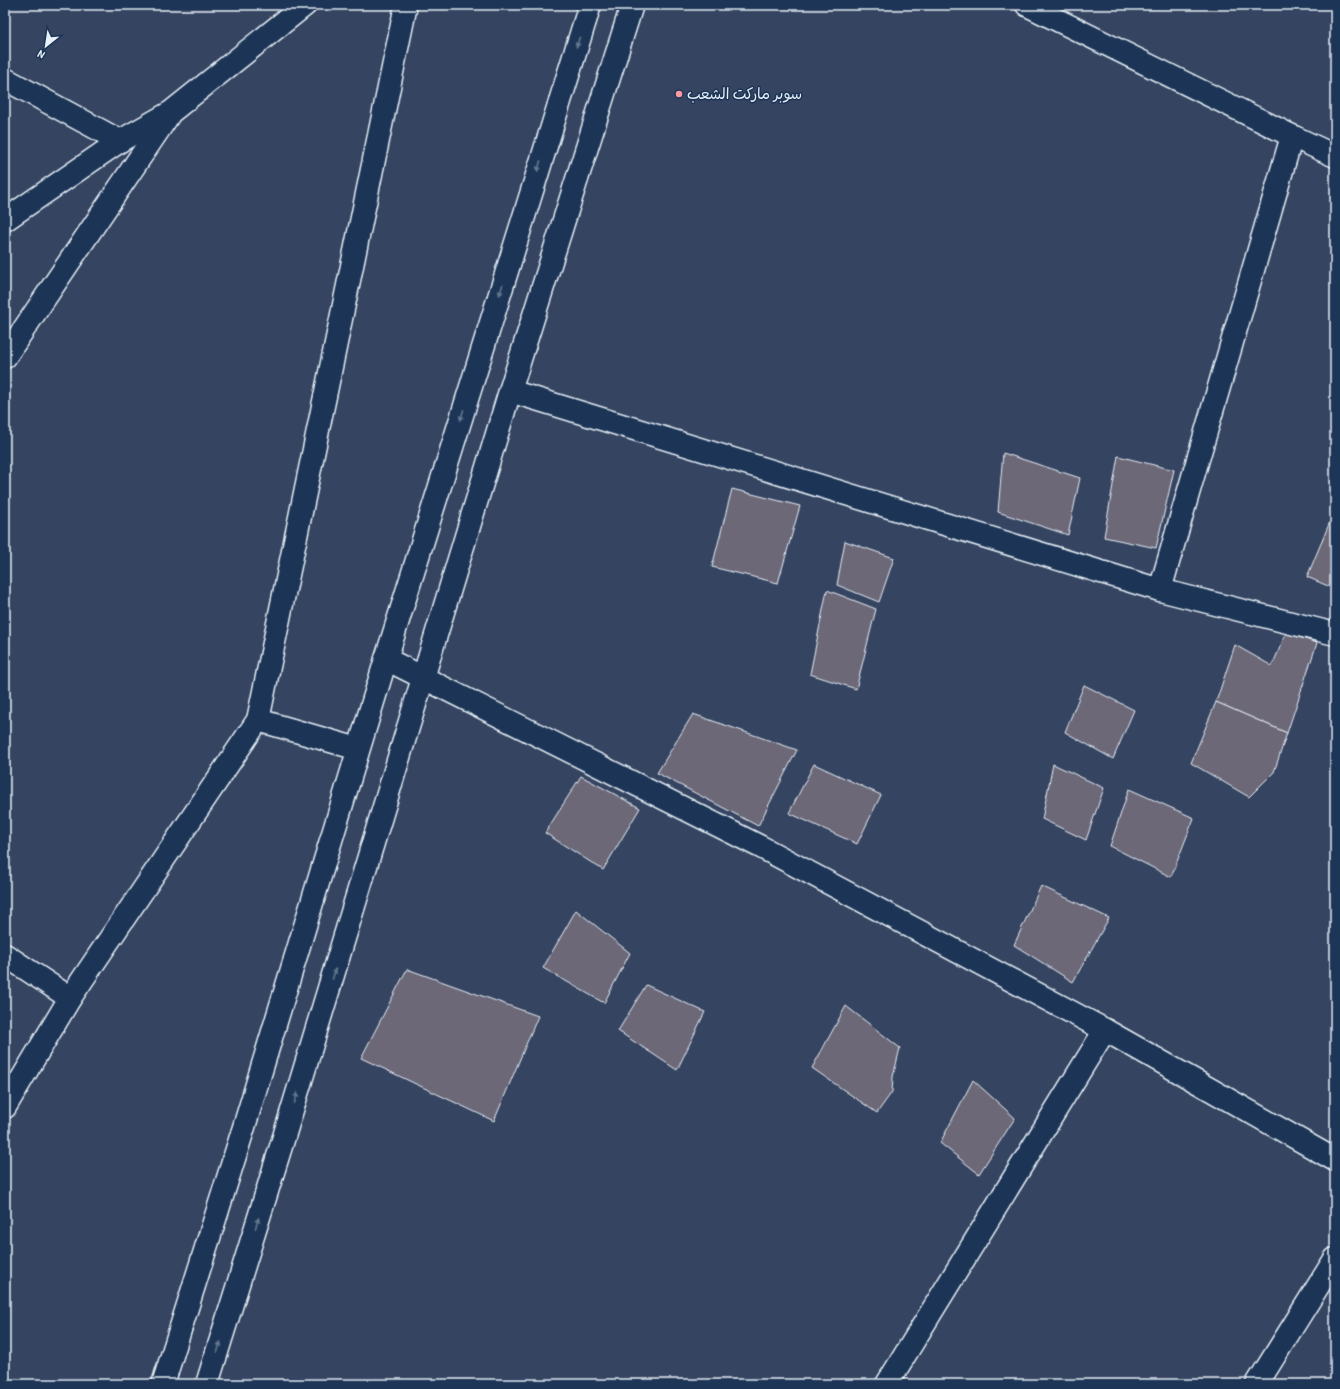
<svg xmlns="http://www.w3.org/2000/svg" width="1340" height="1389" viewBox="0 0 1340 1389" font-family="'Patrick Hand','Playpen Sans Arabic',sans-serif">
  <style>
    .building { fill: #6c6778; stroke: #e8f1f8 }
    .lines { fill: none; stroke-linecap: round; stroke-linejoin: round }
    .minor-casing { stroke: #e8f1f8; stroke-width: 25 }
    .primary-casing { stroke: #e8f1f8; stroke-width: 25 }
    .minor { stroke: #1d3557; stroke-width: 22 }
    .primary { stroke: #1d3557; stroke-width: 22 }
    .oneway { fill: #64778f }
    .poi-dot { fill: #ff9aa2; stroke: #1d3557; stroke-width: 1.5 }
    .labels { text-anchor: middle; stroke-width: 3; stroke-linejoin: round; paint-order: stroke }
    .poi-label { font-size: 15px; fill: #e8f1f8; stroke: #1d3557; text-anchor: start }
  </style>
  <rect width="100%" height="100%" fill="#354461"/>
  <filter id="ink" filterUnits="userSpaceOnUse"><feTurbulence type="fractalNoise" baseFrequency=".025" numOctaves="2"/><feDisplacementMap in="SourceGraphic" scale="8" xChannelSelector="R" yChannelSelector="G"/><feConvolveMatrix kernelMatrix="1 2 1 2 8 2 1 2 1" color-interpolation-filters="sRGB"/></filter>
  <g filter="url(#ink)">
    <g class="building">
      <path d="M1003 453 1080 478 1068 535 998 512Z"/>
      <path d="M1118 456 1174 470 1156 548 1104 537Z"/>
      <path d="M732 489 800 506 778 583 712 567Z"/>
      <path d="M1334 512H1335V589L1307 577Z"/>
      <path d="M845 541 894 558 879 602 837 585Z"/>
      <path d="M827 590 876 609 856 689 810 674Z"/>
      <path d="M1286 633 1317 643 1287 733 1216 702 1235 645 1272 666Z"/>
      <path d="M1084 685 1134 710 1113 759 1065 732Z"/>
      <path d="M1216 702 1287 733 1274 772 1249 797 1191 763Z"/>
      <path d="M693 714 797 750 758 826 657 773Z"/>
      <path d="M814 764 881 795 857 844 789 813Z"/>
      <path d="M1053 764 1104 788 1086 840 1042 819Z"/>
      <path d="M581 776 640 808 603 870 545 833Z"/>
      <path d="M1129 789 1194 818 1171 877 1110 846Z"/>
      <path d="M1041 886 1109 918 1073 982 1014 945Z"/>
      <path d="M576 910 630 953 604 1003 543 968Z"/>
      <path d="M407 969 538 1016 494 1121 361 1058Z"/>
      <path d="M646 985 705 1012 677 1070 618 1031Z"/>
      <path d="M846 1006 900 1048 893 1077 892 1092 877 1113 812 1068Z"/>
      <path d="M973 1080 1015 1118 979 1174 940 1143Z"/>
    </g>
    <g class="lines">
      <g class="minor-casing">
        <g id="minor">
          <path d="M1027 5 1292 136 1335 156"/>
          <path d="M5 79 120 141"/>
          <path d="M5 220 120 141 171 112 305 5"/>
          <path d="M5 357 168 116"/>
          <path d="M510 391 1160 590 1335 634"/>
          <path d="M1160 590 1292 136"/>
          <path d="M386 659 761 847 1105 1030 1335 1160"/>
          <path d="M258 720 358 749"/>
          <path d="M5 955 70 998"/>
          <path d="M5 1107 70 998 258 720 406 5"/>
          <path d="M887 1384 1105 1030"/>
          <path d="M1257 1384 1335 1259"/>
        </g>
      </g>
      <g class="primary-casing">
        <g id="primary">
          <path d="M163 1384 244 1127 386 659 590 5"/>
          <path d="M207 1384 283 1140 510 391 632 5"/>
        </g>
      </g>
      <use href="#minor" class="minor"/>
      <use href="#primary" class="primary"/>
    </g>
    <defs><path id="oneway-solid" d="M-6-.8H1V-3.2L6.5 0L1 3.2V.8H-6Z"/></defs>
    <g class="oneway">
      <use href="#oneway-solid" transform="translate(578 42) rotate(107)"/>
      <use href="#oneway-solid" transform="translate(539 166) rotate(107)"/>
      <use href="#oneway-solid" transform="translate(501 290) rotate(107)"/>
      <use href="#oneway-solid" transform="translate(462 415) rotate(107)"/>
      <use href="#oneway-solid" transform="translate(334 974) rotate(-73)"/>
      <use href="#oneway-solid" transform="translate(296 1098) rotate(-73)"/>
      <use href="#oneway-solid" transform="translate(257 1223) rotate(-73)"/>
      <use href="#oneway-solid" transform="translate(219 1347) rotate(-73)"/>
    </g>
  </g>
  <circle class="poi-dot" cx="679" cy="94" r="4"/>
  <g class="labels">
    <g class="poi-label">
      <text x="687" y="99">سوبر ماركت الشعب</text>
    </g>
  </g>
  <rect width="1340" height="1389" fill="none" stroke="#1d3557" stroke-width="20"/>
  <rect x="10" y="10" width="1320" height="1369" fill="none" stroke="#e8f1f8" stroke-width="1.5" filter="url(#ink)"/>
  <g transform="translate(46 46) rotate(210)" stroke="#1d3557" stroke-width="3" paint-order="stroke">
  <path d="M0-3L7 15L0 10L-7 15Z" fill="#e8f1f8"/>
  <text y="-6" font-size="11" font-weight="bold" text-anchor="middle" fill="#e8f1f8">N</text>
  </g>
</svg>
